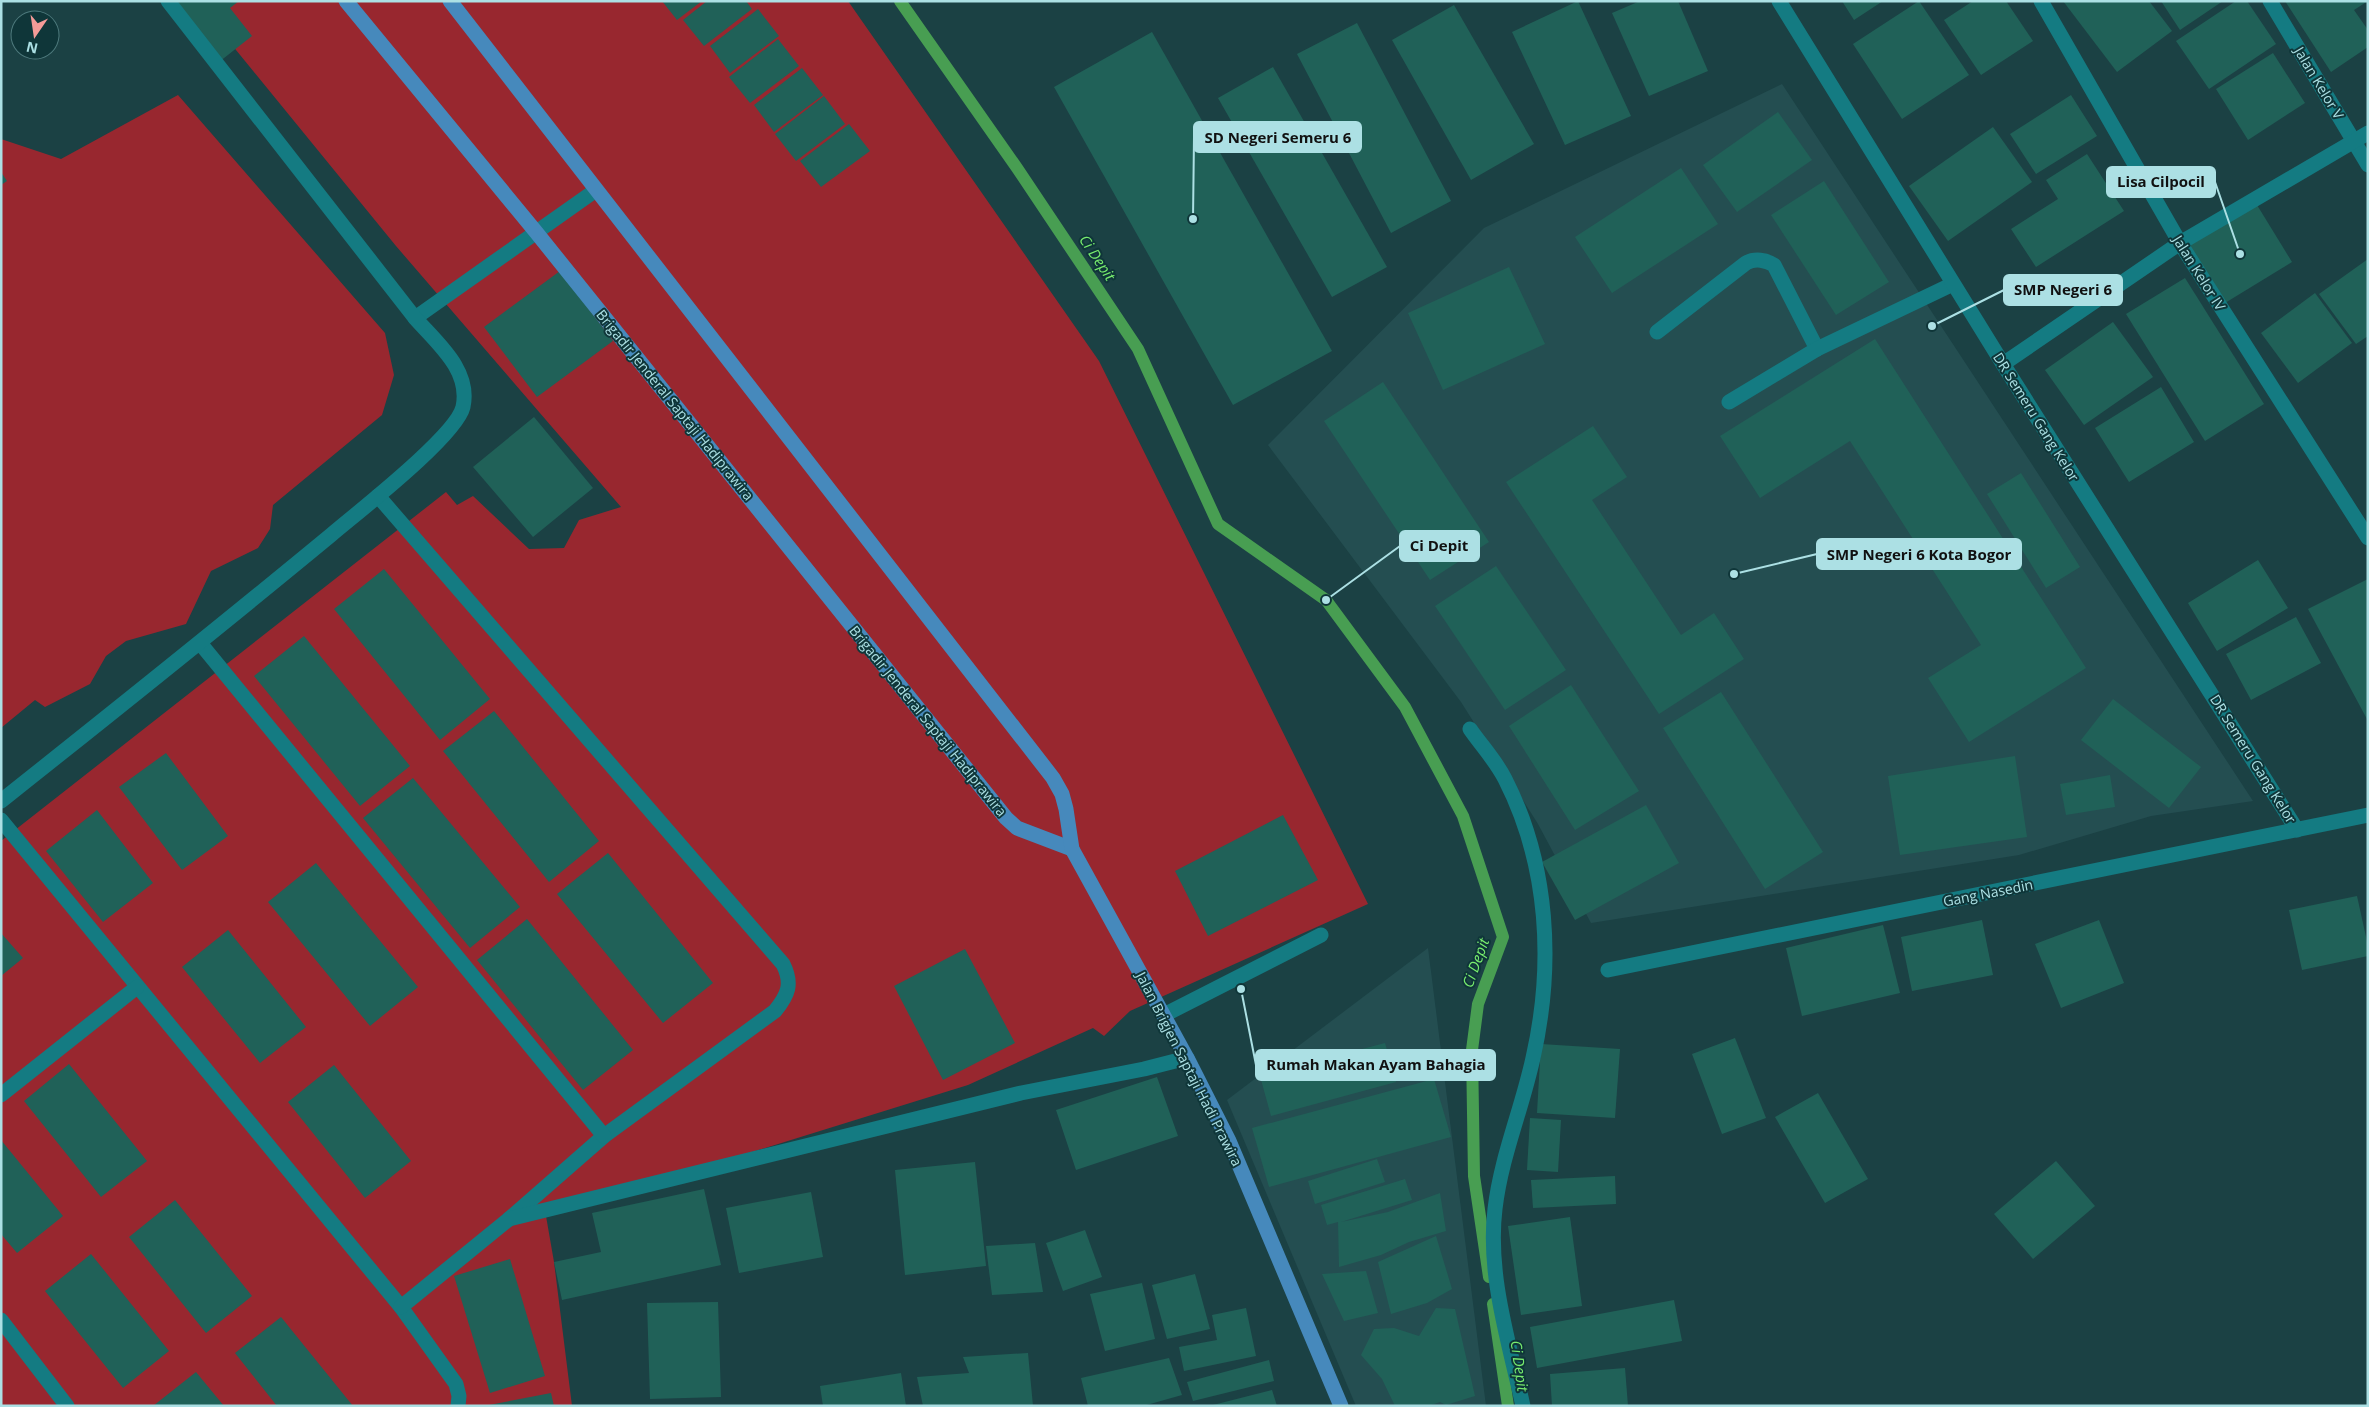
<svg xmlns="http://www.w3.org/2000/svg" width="2369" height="1407" viewBox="0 0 2369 1407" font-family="'Open Sans',sans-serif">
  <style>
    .built { fill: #244e51 }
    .green { fill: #98272f }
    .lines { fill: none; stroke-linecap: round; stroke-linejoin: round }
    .stream { stroke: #489e52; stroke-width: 12 }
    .building { fill: #206158 }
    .lane { stroke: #147b82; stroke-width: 15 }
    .street { stroke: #147b82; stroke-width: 15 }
    .primary { stroke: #4689bc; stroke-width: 15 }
    .labels { text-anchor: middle; stroke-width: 4; stroke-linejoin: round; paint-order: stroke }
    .street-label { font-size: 14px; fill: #ace0e4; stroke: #0f3639 }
    .water-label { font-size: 15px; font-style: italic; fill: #79ed6e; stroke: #0f3639 }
    .leader { fill: none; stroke: #ace0e4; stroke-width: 2 }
    .callout-dot { fill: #ace0e4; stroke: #0f3639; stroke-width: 2 }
    .callout { fill: #ace0e4; stroke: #ace0e4; stroke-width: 2 }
    .callout-label { font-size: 15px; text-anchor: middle; font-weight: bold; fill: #111 }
  </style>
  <rect width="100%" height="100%" fill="#1b4144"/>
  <g class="built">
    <path d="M1782 84 2253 801 2151 816 2019 855 1591 923 1538 824 1461 702 1268 445 1484 228Z"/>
    <path d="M1428 948 1486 1406H1356L1227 1100Z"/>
  </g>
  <g class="green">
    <path d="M196 1H848L1099 361 1368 904 1130 1011 1104 1036 1093 1028 968 1085 546 1216 554 1262 572 1406H1V841L446 492 457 505 473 496 529 549 564 548 579 520 621 507 396 246Z"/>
    <path d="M178 95 385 333 394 375 382 415 273 505 270 529 258 548 211 571 186 624 126 641 106 656 90 684 45 707 35 700 1 728V139L61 159Z"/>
  </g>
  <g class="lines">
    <g class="stream">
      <path d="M900 1 1017 168 1138 349 1218 524 1326 600 1405 707 1463 816 1503 937 1478 1004 1472 1050 1474 1176 1489 1277"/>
      <path d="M1493 1304 1508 1406"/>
    </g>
  </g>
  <g class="building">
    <path d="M171 1H239L230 8 252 36 219 62Z"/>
    <path d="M662 1H702L677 20Z"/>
    <path d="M707 1H746L752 9 704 46 683 20Z"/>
    <path d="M1578 1 1631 116 1565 145 1512 32Z"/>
    <path d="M1640 1H1678L1708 71 1649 96 1612 13Z"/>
    <path d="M1842 1H1883L1854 20Z"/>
    <path d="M1919 1 1969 75 1902 119 1853 44Z"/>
    <path d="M1973 1H2006L2033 41 1981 75 1944 20Z"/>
    <path d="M2063 1H2149L2172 31 2117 72Z"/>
    <path d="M2161 1H2223L2180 30Z"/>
    <path d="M2236 1H2247L2276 44 2209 89 2176 41Z"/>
    <path d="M2285 1H2368L2354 10 2368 30V47L2331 72Z"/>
    <path d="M1454 5 1534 144 1471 180 1392 40Z"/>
    <path d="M758 9 779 36 730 73 710 46Z"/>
    <path d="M1357 23 1451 201 1391 233 1297 54Z"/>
    <path d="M1152 32 1332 351 1233 405 1054 87Z"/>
    <path d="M778 39 799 66 750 103 729 77Z"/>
    <path d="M2273 53 2305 103 2248 140 2216 89Z"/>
    <path d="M1273 67 1387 267 1332 297 1218 98Z"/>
    <path d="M802 68 823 95 774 132 754 105Z"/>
    <path d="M2071 95 2097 136 2036 174 2010 134Z"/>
    <path d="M824 96 845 124 796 161 775 134Z"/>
    <path d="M1778 112 1812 160 1737 212 1703 165Z"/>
    <path d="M849 124 870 151 821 187 800 161Z"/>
    <path d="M1993 127 2032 182 1948 241 1909 186Z"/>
    <path d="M2087 154 2124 211 2036 267 2011 229 2058 199 2046 180Z"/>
    <path d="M1681 168 1718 224 1612 293 1575 237Z"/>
    <path d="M1 172 7 181 1 185Z"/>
    <path d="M1824 181 1889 282 1836 315 1771 215Z"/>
    <path d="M2257 205 2292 262 2225 303 2188 246Z"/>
    <path d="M2368 259V336L2356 344 2319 294Z"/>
    <path d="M1509 267 1545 344 1443 390 1408 313Z"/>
    <path d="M560 271 613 341 537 397 484 327Z"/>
    <path d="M2185 278 2264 404 2205 441 2126 314Z"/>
    <path d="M2315 293 2352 343 2298 383 2261 333Z"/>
    <path d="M2113 322 2153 377 2084 425 2045 370Z"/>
    <path d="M1875 339 2086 668 1969 742 1928 678 1981 645 1850 441 1760 498 1720 436Z"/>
    <path d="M1383 382 1489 542 1430 580 1324 421Z"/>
    <path d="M2161 387 2194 442 2129 482 2095 428Z"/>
    <path d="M534 417 593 488 533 537 473 467Z"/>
    <path d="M1593 426 1627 477 1592 500 1681 635 1714 613 1744 659 1659 714 1506 482Z"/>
    <path d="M2021 473 2080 567 2046 588 1987 494Z"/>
    <path d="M2258 560 2288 608 2217 651 2188 603Z"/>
    <path d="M1496 566 1566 670 1505 710 1435 606Z"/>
    <path d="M384 569 490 699 440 740 334 609Z"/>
    <path d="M2368 579V721L2308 609Z"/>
    <path d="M2296 617 2321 663 2251 700 2226 654Z"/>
    <path d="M304 636 410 766 360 806 254 676Z"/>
    <path d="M1571 685 1639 791 1575 830 1509 726Z"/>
    <path d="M1721 692 1823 852 1765 889 1663 728Z"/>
    <path d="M2113 699 2201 767 2169 808 2081 740Z"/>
    <path d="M494 711 599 841 549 882 443 751Z"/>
    <path d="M166 753 228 836 182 870 119 787Z"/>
    <path d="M2015 756 2027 837 1900 855 1888 776Z"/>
    <path d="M2110 775 2115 807 2066 815 2060 784Z"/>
    <path d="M413 778 520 907 470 948 363 818Z"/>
    <path d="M1646 805 1679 863 1575 920 1542 862Z"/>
    <path d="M97 810 153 883 103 922 46 851Z"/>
    <path d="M1283 815 1318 880 1208 936 1175 871Z"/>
    <path d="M608 853 713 983 663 1023 557 894Z"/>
    <path d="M316 863 418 987 370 1026 268 902Z"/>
    <path d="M2357 896 2368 946V956L2302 970 2289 910Z"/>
    <path d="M527 919 633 1050 583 1090 477 960Z"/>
    <path d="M1982 920 1993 975 1912 991 1901 937Z"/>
    <path d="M2099 920 2124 983 2061 1008 2035 944Z"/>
    <path d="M1883 925 1900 993 1802 1016 1786 948Z"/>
    <path d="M228 930 306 1027 260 1063 182 967Z"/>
    <path d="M1 933 23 958 1 976Z"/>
    <path d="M965 949 1015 1043 943 1080 894 986Z"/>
    <path d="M1735 1038 1766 1118 1722 1134 1692 1054Z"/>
    <path d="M1385 1043 1396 1082 1271 1116 1260 1076Z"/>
    <path d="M1541 1044 1620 1049 1615 1118 1537 1113Z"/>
    <path d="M69 1064 147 1161 101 1197 24 1101Z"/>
    <path d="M334 1065 411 1161 365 1198 288 1102Z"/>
    <path d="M1157 1077 1178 1136 1076 1170 1056 1110Z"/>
    <path d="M1434 1079 1451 1137 1269 1187 1252 1128Z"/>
    <path d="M1818 1093 1868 1179 1825 1203 1775 1117Z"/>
    <path d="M1530 1118 1561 1120 1558 1172 1527 1170Z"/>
    <path d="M1 1140 63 1216 17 1253 1 1234Z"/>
    <path d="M1377 1159 1385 1182 1315 1204 1308 1181Z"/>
    <path d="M2056 1161 2095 1206 2033 1259 1994 1214Z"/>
    <path d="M975 1162 986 1266 905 1275 895 1170Z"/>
    <path d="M1615 1176 1616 1204 1533 1208 1531 1180Z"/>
    <path d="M1405 1179 1412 1200 1341 1222 1388 1212 1440 1193 1446 1231 1409 1242 1381 1255 1339 1267 1338 1222 1327 1225 1321 1205Z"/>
    <path d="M704 1189 721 1265 562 1300 554 1262 601 1252 592 1213Z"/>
    <path d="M811 1192 823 1257 739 1273 726 1208Z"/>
    <path d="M175 1200 252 1296 206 1333 129 1237Z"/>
    <path d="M1570 1217 1582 1306 1521 1315 1508 1226Z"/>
    <path d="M1085 1230 1102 1277 1063 1291 1046 1243Z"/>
    <path d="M1436 1236 1452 1289 1427 1303 1391 1314 1378 1262Z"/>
    <path d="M1035 1243 1043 1292 992 1295 986 1246Z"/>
    <path d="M91 1254 169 1351 123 1388 45 1291Z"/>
    <path d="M510 1259 545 1376 490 1393 454 1276Z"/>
    <path d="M1366 1271 1378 1313 1344 1321 1322 1274Z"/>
    <path d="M1195 1274 1210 1329 1167 1339 1152 1285Z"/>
    <path d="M1142 1283 1155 1339 1105 1351 1090 1294Z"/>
    <path d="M1674 1300 1682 1341 1537 1368 1530 1327Z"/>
    <path d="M718 1302 721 1397 650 1399 647 1303Z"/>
    <path d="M1246 1308 1256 1356 1184 1371 1179 1347 1217 1340 1212 1315Z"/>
    <path d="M1436 1308 1455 1309 1475 1396 1446 1405 1440 1402 1428 1406H1395L1382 1379 1361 1355 1374 1329 1394 1328 1419 1336Z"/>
    <path d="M281 1317 353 1406H277L235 1353Z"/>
    <path d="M1028 1353 1033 1406H923L917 1377 969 1373 963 1357Z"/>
    <path d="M1169 1358 1182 1395 1143 1406H1088L1081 1378Z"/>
    <path d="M1269 1360 1274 1381 1193 1401 1187 1382Z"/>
    <path d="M1625 1368 1628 1406H1552L1550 1374Z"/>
    <path d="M196 1372 224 1406H153Z"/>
    <path d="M901 1373 906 1406H823L820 1386Z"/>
    <path d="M1272 1390 1277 1406H1213V1405Z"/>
    <path d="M551 1393 554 1406H489V1405Z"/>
  </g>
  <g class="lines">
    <g class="lane">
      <path d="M1657 332 1746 263C1755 258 1766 260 1774 265L1817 349"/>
      <path d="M1729 402 1817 349 1953 284"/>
      <path d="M1164 1015 1321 935"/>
    </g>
    <g class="street">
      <path d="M1779 1 2003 364 2297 830"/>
      <path d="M2041 1 2180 243 2368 538"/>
      <path d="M2270 1 2368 165"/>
      <path d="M415 318 596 190"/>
      <path d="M2003 364 2180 243 2368 133"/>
      <path d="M378 496 783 964C793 984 788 995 775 1011L604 1136 509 1219"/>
      <path d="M200 643 604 1136"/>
      <path d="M1470 729C1481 745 1496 761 1505 779 1549 865 1554 965 1533 1058 1522 1109 1501 1157 1495 1209 1487 1274 1509 1342 1523 1406"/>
      <path d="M1 801C112 713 222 625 331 535 358 512 456 436 463 407 471 370 437 343 415 318L168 1"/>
      <path d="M1 820 401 1307 456 1384 459 1396 458 1406"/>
      <path d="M1608 970 2368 815"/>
      <path d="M1 1095 137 987"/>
      <path d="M401 1307 509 1219 1021 1093 1144 1069 1187 1058"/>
      <path d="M1 1320 67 1406"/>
    </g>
    <g class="primary">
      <path d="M346 1 536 232 1006 818 1017 828 1072 849"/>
      <path d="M450 1 1053 778 1062 794 1066 809 1072 849 1187 1058 1229 1141 1341 1406"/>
    </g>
  </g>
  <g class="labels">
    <g class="street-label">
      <text transform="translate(2319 83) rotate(59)" y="5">Jalan Kelor V</text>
      <text transform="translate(2199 273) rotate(58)" y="5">Jalan Kelor IV</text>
      <text transform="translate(675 405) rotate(51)" y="5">Brigadir Jenderal Saptaji Hadiprawira</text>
      <text transform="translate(2036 417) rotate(58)" y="5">DR Semeru Gang Kelor</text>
      <text transform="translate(928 721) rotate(51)" y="5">Brigadir Jenderal Saptaji Hadiprawira</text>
      <text transform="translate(2253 759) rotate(58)" y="5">DR Semeru Gang Kelor</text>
      <text transform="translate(1988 893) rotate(-11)" y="5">Gang Nasedin</text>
      <text transform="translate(1189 1069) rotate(63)" y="5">Jalan Brigjen Saptaji Hadi Prawira</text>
    </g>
    <g class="water-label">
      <text transform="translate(1097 258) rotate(56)" y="5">Ci Depit</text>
      <text transform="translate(1476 963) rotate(-70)" y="5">Ci Depit</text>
      <text transform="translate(1519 1366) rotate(82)" y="5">Ci Depit</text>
    </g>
  </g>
  <path class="leader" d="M1193 219L1194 137M2240 254L2215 182M1932 326L2004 290M1326 600L1400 546M1734 574L1817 554M1241 989L1256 1065"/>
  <g class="callout-dot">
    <circle cx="1193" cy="219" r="5"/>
    <circle cx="2240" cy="254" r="5"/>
    <circle cx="1932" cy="326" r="5"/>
    <circle cx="1326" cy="600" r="5"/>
    <circle cx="1734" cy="574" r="5"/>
    <circle cx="1241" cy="989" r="5"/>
  </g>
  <g class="callout">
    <rect x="1194" y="122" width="167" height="30" rx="5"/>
    <rect x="2107" y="167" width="108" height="30" rx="5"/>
    <rect x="2004" y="275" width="118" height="30" rx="5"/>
    <rect x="1400" y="531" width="79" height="30" rx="5"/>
    <rect x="1817" y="539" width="204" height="30" rx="5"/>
    <rect x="1256" y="1050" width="239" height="30" rx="5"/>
  </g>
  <g class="callout-label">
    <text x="1278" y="143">SD Negeri Semeru 6</text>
    <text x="2161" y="187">Lisa Cilpocil</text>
    <text x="2063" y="295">SMP Negeri 6</text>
    <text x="1439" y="551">Ci Depit</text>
    <text x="1919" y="560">SMP Negeri 6 Kota Bogor</text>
    <text x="1376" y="1070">Rumah Makan Ayam Bahagia</text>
  </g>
  <rect width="2369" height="1407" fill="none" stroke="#ace0e4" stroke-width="5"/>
  <g transform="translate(35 35) rotate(193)"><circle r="24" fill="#0f3639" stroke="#4e7a7d"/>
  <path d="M0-4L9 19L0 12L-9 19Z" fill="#f59b98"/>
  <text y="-8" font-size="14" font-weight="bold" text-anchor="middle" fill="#ace0e4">N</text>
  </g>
</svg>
